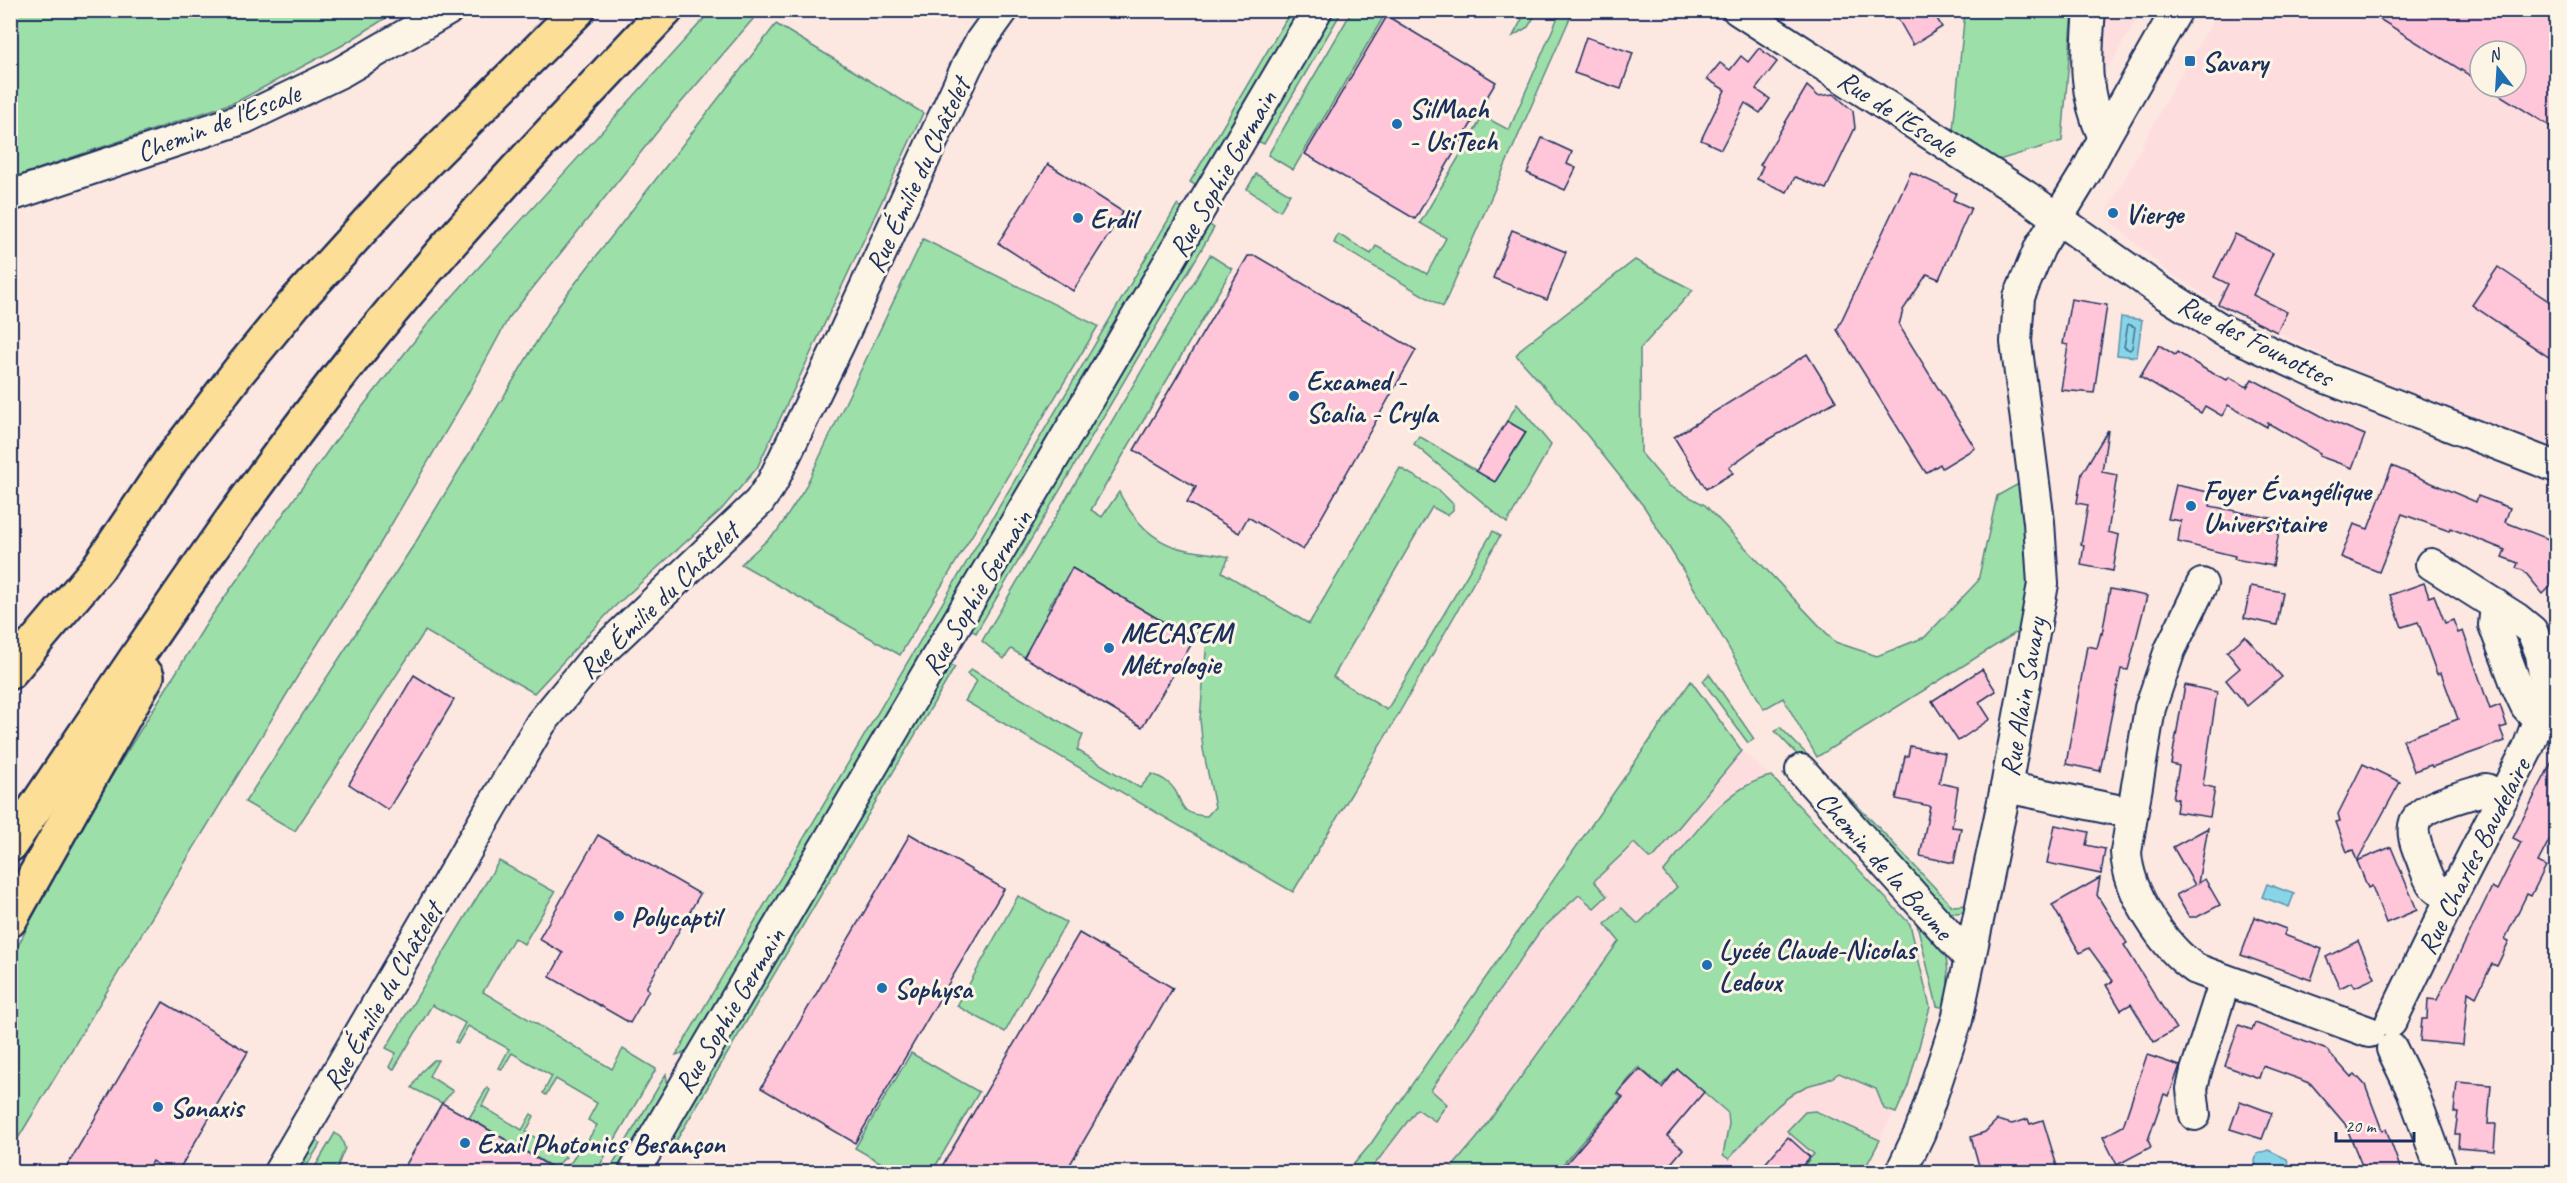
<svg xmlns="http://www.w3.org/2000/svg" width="2567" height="1183" viewBox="0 0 2567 1183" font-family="Caveat,sans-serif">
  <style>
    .built { fill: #fedddf; fill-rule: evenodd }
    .green { fill: #9ddfa8; stroke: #5c8783; stroke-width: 1.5 }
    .water { fill: #88d5e7; stroke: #5c93b0; stroke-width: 1.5 }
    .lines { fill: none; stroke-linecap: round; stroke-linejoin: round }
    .shore { stroke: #477195; stroke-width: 1.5 }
    .building { fill: #ffc5d9; stroke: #1b2f5e; stroke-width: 1.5 }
    .minor-casing { stroke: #1b2f5e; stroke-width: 34 }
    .highway-casing { stroke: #1b2f5e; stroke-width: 38 }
    .minor { stroke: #fcf5e5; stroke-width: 30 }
    .highway { stroke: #fdde96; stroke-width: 33 }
    .poi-dot { fill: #1f6fb2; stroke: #fcf5e5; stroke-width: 2 }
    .labels { text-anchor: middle; stroke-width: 6; stroke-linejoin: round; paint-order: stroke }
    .poi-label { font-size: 28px; font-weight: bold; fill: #1b2f5e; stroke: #fcf5e5; text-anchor: start }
    .street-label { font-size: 28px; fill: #1b2f5e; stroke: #fcf5e5 }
  </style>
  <rect width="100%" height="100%" fill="#fde7e1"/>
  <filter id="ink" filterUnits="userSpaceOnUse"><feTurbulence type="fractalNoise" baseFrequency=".0167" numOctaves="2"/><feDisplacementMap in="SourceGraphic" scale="12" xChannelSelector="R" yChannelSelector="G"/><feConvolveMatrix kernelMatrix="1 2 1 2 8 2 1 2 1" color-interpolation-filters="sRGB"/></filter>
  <g filter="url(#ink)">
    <g class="built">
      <path d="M2105 11H2142L2108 68 2101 63Z"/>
      <path d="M2219 11H2556V450L2370 378 2218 303 2170 273 2111 222 2108 210 2170 93ZM2480 51H2516V87H2480Z"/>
      <path d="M1691 680 1743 752 1771 777 1907 1086 1863 1172H1348L1371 1146Z"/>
    </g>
    <g class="green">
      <path d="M1561 10 1573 11 1443 307 1334 243 1338 234 1371 254 1376 246 1427 274 1446 238 1420 223 1483 116 1509 130Z"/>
      <path d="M10 11 11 10 397 11 343 45 238 101 11 178Z"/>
      <path d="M711 11H760L673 112 508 319 466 397 364 571 305 664 11 1150V960L47 888 95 803 210 618 332 445 431 320Z"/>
      <path d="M1291 11H1300L1197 186 1190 182Z"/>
      <path d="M1332 11H1342L1264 144 1256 140Z"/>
      <path d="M1352 11H1387L1293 170 1268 155Z"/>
      <path d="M1509 11H1538L1528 27 1513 36 1522 19Z"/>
      <path d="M1965 11H2073L2062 141 1999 160 1953 130Z"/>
      <path d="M776 24 923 113 757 468 721 510 613 608 534 693 425 631 295 831 245 802 417 540 560 303Z"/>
      <path d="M1256 174 1290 194 1280 211 1247 189Z"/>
      <path d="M1177 205 1183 209 690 1051 676 1055Z"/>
      <path d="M1207 223 1214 228 976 633 969 629Z"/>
      <path d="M923 239 1098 326 900 655 741 564 778 530 804 490Z"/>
      <path d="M1210 255 1232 269 1091 510 1102 517 1119 492C1133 520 1155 545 1188 550 1202 553 1215 553 1229 557L1222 572 1309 624 1400 468 1439 490 1453 504V510L1447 515 1432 507 1333 677 1387 710 1493 531 1500 536 1391 727 1293 892 965 701 977 681 967 674 971 669 1083 735 1077 750 1140 788 1152 774C1157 776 1162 778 1166 781 1187 796 1172 815 1207 816L1215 807 1203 749 1200 719 1207 641 1194 640 1072 568 1048 608 1051 610 1024 657 1011 649 1004 659 982 641Z"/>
      <path d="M1635 260 1693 290 1640 349 1641 453 1669 486 1705 505 1835 642 1877 656 1925 637 1978 581 1997 496 2024 481C2030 531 2032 579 2022 629L1817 757 1783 698 1764 709 1700 598 1645 508 1587 435 1516 355 1523 347Z"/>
      <path d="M1517 404 1551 445 1507 523 1414 444 1419 436 1495 482 1526 433 1507 421Z"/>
      <path d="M949 665 955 667 676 1141 670 1136Z"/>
      <path d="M1709 674 1754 739 1748 743 1703 681Z"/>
      <path d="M1691 681 1742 751 1654 857 1649 858 1634 843 1594 881 1607 896 1594 908 1579 895 1540 931 1431 1090 1447 1104 1435 1121 1417 1109 1369 1172H1347L1370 1145Z"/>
      <path d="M1780 727 1879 828 1952 906 1968 905 1966 911 1958 913 1946 912 1775 731Z"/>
      <path d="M1786 772 1937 930C1949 956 1950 980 1946 1008L1937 1006 1915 916 1783 774Z"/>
      <path d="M1771 776 1910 924 1930 1007 1908 1086 1896 1113 1884 1109 1876 1089 1839 1073C1822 1086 1816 1080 1801 1089 1772 1105 1750 1135 1729 1159L1723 1155 1729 1124 1728 1113 1677 1069 1661 1086 1639 1067 1617 1093 1621 1097 1556 1172H1448L1477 1138 1619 941 1605 924 1622 908 1638 924 1677 887 1663 872C1693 837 1724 787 1771 776Z"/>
      <path d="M499 861 555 892 524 944 514 938 483 992 612 1069 623 1049 656 1069 596 1172H559L572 1161 581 1145H585L597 1125 588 1120 597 1103 556 1079 546 1095 543 1093 552 1076 512 1053 502 1069 499 1068 509 1049 468 1026 458 1043 455 1042 465 1023 432 1005 394 1069 389 1067 396 1053 386 1048Z"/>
      <path d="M1018 896 1066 922 1005 1032 957 1006Z"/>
      <path d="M911 1053 979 1092 932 1172H897L855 1148Z"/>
      <path d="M434 1060H438L429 1076 453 1091 442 1103 412 1088 421 1072Z"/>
      <path d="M666 1074 668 1087 618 1172H608Z"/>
      <path d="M487 1088 490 1090 482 1106 522 1130 531 1114 534 1116 526 1132 566 1157 554 1168 469 1118Z"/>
      <path d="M1815 1111 1880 1140 1863 1172H1798L1814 1154 1787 1131 1805 1112Z"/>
      <path d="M335 1133 341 1138 345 1148 335 1172H312Z"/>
      <path d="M313 1139 320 1144 303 1172H293Z"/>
    </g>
    <g class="water">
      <path d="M2121 317 2142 320 2137 357 2117 355Z"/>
      <path d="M2267 884 2294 894 2289 907 2262 897Z"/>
      <path d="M2268 1150 2287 1159 2289 1165 2286 1172H2267L2256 1166 2255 1161 2257 1154Z"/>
    </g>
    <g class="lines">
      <path class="shore" d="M2128 324 2135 327 2132 348 2130 350 2124 347Z"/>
    </g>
    <g class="building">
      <path d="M1893 10H1932L1942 27 1913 45Z"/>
      <path d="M2365 10H2556V130L2487 87H2516V51H2480V82Z"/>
      <path d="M1387 16 1496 82 1415 219 1305 154Z"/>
      <path d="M1586 37 1633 53 1621 89 1574 73Z"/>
      <path d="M1759 48 1777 62 1756 89 1770 99 1760 113 1745 103 1721 149 1701 140 1725 90 1707 79 1720 63 1730 70 1741 56 1748 62Z"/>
      <path d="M1807 86 1818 96 1834 94 1853 111 1855 128 1826 189 1795 177 1787 192 1757 179 1763 166 1760 165Z"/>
      <path d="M1542 138 1572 152 1567 164 1576 168 1565 190 1527 173Z"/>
      <path d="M1048 164 1123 212 1073 291 998 243Z"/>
      <path d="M1911 172 1956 193 1953 200 1971 208 1939 279 1927 274 1903 310 1899 325 1975 448 1942 468 1940 464 1926 473 1837 330Z"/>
      <path d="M1512 230 1566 252 1547 300 1493 278Z"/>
      <path d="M2235 234 2273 253 2253 295 2287 312 2277 332 2218 304 2228 284 2214 277Z"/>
      <path d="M1248 256H1256L1416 350 1303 550 1248 517 1239 533 1187 502 1196 487 1134 450Z"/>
      <path d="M2498 267 2556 306V362L2472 305Z"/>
      <path d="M2071 299 2107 305 2094 393 2061 390 2068 345 2063 344Z"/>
      <path d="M2159 345 2175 355 2177 352 2208 371 2227 380 2229 377 2247 387 2252 379 2327 419 2365 435 2352 468 2319 456 2320 453 2268 423 2267 427 2228 405 2222 416 2205 406 2201 413 2140 377Z"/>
      <path d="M1807 354 1836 401 1761 444 1729 467 1733 473 1706 489 1674 437Z"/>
      <path d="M1507 421 1526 432 1495 482 1476 471Z"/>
      <path d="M2108 430 2102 472 2117 475 2108 532 2119 535 2113 571 2081 565 2084 545 2081 544 2088 505 2077 503 2082 473Z"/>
      <path d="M2392 466 2476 502 2478 496 2510 508 2505 522 2556 542V581L2543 594 2524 571 2516 568 2518 563 2502 557 2505 550 2450 528 2449 531 2402 514 2379 572 2341 557 2354 524 2368 529Z"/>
      <path d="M2176 485 2213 493 2210 506 2281 520 2273 566 2234 559 2235 556 2178 542 2181 521 2168 519Z"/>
      <path d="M1072 568 1194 640 1142 727 1024 657Z"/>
      <path d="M2424 583 2429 597 2434 595 2445 623 2453 620 2458 633 2463 631 2490 709 2500 705 2507 726 2500 728 2505 741 2432 767 2431 765 2414 771 2403 740 2458 719 2441 673 2437 674 2418 622 2402 627 2390 595Z"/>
      <path d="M2251 586 2283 592 2277 625 2244 618Z"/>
      <path d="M2110 589 2147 596 2128 670 2121 669 2100 771 2066 764 2087 646 2097 648 2101 633 2102 634Z"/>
      <path d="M2245 636 2282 677 2247 706 2226 680 2240 668 2227 652Z"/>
      <path d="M1982 669 1996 691 1979 702 1990 719 1958 741 1932 701Z"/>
      <path d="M414 675 454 700 388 810 349 784Z"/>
      <path d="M2185 685 2217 692 2203 785 2215 788 2210 817 2176 812 2178 799 2173 798 2179 766 2171 764Z"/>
      <path d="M1910 746 1945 753 1939 783 1958 787 1952 827 1961 828 1954 863 1920 856 1930 806 1896 799 1905 756H1908Z"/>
      <path d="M2556 754V827L2538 862 2546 866 2531 896 2527 894 2505 939 2509 941 2497 966 2492 964 2476 997 2468 992 2463 1045 2420 1041 2422 1019H2427L2428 999 2437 1000 2492 887 2497 890 2521 842 2513 838Z"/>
      <path d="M2363 764 2400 782 2357 861 2353 850 2347 852 2336 822 2340 821 2338 814Z"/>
      <path d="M2055 825 2089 832 2086 845 2105 849 2101 874 2047 863Z"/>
      <path d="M2208 828 2198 883 2205 879 2220 905 2197 917H2189L2176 895 2195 885 2173 847Z"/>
      <path d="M910 834 1004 889 855 1143 761 1088Z"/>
      <path d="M598 835 700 894 646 988 649 990 630 1023 550 977 563 953 539 939Z"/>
      <path d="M2391 847 2417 910 2386 923 2372 886 2368 888 2357 861Z"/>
      <path d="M2100 878 2097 895 2127 943 2124 945 2176 1029 2154 1042 2131 1004 2121 1010 2106 985 2113 981 2089 948 2080 953 2052 905Z"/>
      <path d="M2255 917 2286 929 2284 935 2322 949 2311 980 2241 955Z"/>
      <path d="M1079 933 1173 988 1065 1173H938Z"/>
      <path d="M2358 941 2375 978 2355 987 2352 982 2340 988 2326 957Z"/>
      <path d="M163 1002 248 1052 177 1173H171L152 1161 145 1173H63Z"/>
      <path d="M2255 1023 2327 1050 2351 1077 2355 1074 2365 1085 2382 1130 2386 1129 2402 1173H2365L2345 1124 2310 1083 2263 1066 2259 1078 2225 1066 2239 1025 2252 1030Z"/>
      <path d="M2147 1055 2180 1066 2179 1068 2169 1096 2164 1094 2148 1140 2151 1147 2117 1165 2103 1137 2123 1126Z"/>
      <path d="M1640 1069 1662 1088 1677 1069 1704 1092 1667 1136 1683 1149 1663 1173H1558L1623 1097 1618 1093Z"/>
      <path d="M2457 1082 2491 1085 2488 1124H2496L2494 1151 2458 1148 2459 1134H2455L2458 1112H2454Z"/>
      <path d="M2240 1101 2272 1113 2262 1139 2230 1129Z"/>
      <path d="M442 1103 469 1118 561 1173H401Z"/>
      <path d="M2028 1119 2030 1124 2043 1120 2059 1173H1981L1971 1137 1985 1132 1997 1120 2012 1124Z"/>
      <path d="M1788 1137 1810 1157 1796 1173H1757Z"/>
    </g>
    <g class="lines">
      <g class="minor-casing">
        <g id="minor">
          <path d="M1738 10 2026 196 2160 291 2224 331 2329 379 2556 467"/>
          <path d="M2090 10C2086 58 2083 93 2104 138"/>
          <path d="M10 196 245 118 341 72 448 10"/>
          <path d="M2202 584 2170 650 2150 708 2126 852C2128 892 2163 947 2196 969L2369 1032"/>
          <path d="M2496 605 2494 625 2518 689 2526 706 2538 719"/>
          <path d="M1801 770 1970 959"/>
          <path d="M2006 787 2131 813"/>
          <path d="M2451 898C2432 889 2430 882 2423 863 2419 851 2410 836 2415 822 2422 805 2469 795 2486 789L2503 797"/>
          <path d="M2391 1022 2451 898 2528 748 2543 707 2545 682 2541 654 2532 631 2516 618 2431 564"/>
          <path d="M2392 1049 2412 1090 2442 1172"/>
          <path d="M2195 1115 2192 1089 2196 1071 2225 980"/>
          <path d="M279 1172 541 723 593 660 759 502 772 483 840 342 967 66 980 42 1003 10"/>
          <path d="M634 1172 1317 10"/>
          <path d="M1901 1172 1920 1132 1957 1020 2006 787 2043 584 2039 522 2016 342 2019 297 2040 247 2086 172 2104 138 2177 10"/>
        </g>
      </g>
      <g class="highway-casing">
        <g id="highway">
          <path d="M10 672 98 568 171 460 239 371 294 304 391 197 578 10"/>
          <path d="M10 845C122 680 230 512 355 356 452 235 559 123 666 10"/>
          <path d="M10 920 147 676"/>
        </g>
      </g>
      <use href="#minor" class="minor"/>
      <use href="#highway" class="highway"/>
    </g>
  </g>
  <g class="poi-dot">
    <rect x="2184" y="55" width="12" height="12" rx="3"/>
    <circle cx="1397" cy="124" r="6"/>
    <circle cx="2113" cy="213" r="6"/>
    <circle cx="1078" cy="218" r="6"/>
    <circle cx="1294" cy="396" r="6"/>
    <circle cx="2191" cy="506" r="6"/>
    <circle cx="1109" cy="648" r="6"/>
    <circle cx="619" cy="916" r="6"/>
    <circle cx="1707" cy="965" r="6"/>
    <circle cx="882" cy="988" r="6"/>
    <circle cx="158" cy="1107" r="6"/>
    <circle cx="465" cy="1143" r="6"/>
  </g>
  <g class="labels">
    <g class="poi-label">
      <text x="2202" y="71">Savary</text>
      <text x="1409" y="118">SilMach<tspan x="1409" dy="32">- UsiTech</tspan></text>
      <text x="2125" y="223">Vierge</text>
      <text x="1090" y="228">Erdil</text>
      <text x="1306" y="390">Excamed -<tspan x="1306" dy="32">Scalia - Cryla</tspan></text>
      <text x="2203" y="500">Foyer Évangélique<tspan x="2203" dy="32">Universitaire</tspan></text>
      <text x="1121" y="642">MECASEM<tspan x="1121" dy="32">Métrologie</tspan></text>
      <text x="631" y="926">Polycaptil</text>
      <text x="1719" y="959">Lycée Claude-Nicolas<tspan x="1719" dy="32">Ledoux</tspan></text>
      <text x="894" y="998">Sophysa</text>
      <text x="170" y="1117">Sonaxis</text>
      <text x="477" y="1153">Exail Photonics Besançon</text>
    </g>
    <g class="street-label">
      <text transform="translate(1898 113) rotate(33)" y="10">Rue de l'Escale</text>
      <text transform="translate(218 122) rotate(-21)" y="10">Chemin de l'Escale</text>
      <text transform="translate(1222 173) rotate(-60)" y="10">Rue Sophie Germain</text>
      <text transform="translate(917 175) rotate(-65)" y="10">Rue Émilie du Châtelet</text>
      <text transform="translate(2256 340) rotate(27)" y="10">Rue des Founottes</text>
      <text transform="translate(976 592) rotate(-59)" y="10">Rue Sophie Germain</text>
      <text transform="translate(658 600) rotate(-44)" y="10">Rue Émilie du Châtelet</text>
      <text transform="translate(2022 697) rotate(-80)" y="10">Rue Alain Savary</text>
      <text transform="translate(2473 856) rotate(-63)" y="10">Rue Charles Baudelaire</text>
      <text transform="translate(1885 865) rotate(48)" y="10">Chemin de la Baume</text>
      <text transform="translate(382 996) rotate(-60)" y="10">Rue Émilie du Châtelet</text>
      <text transform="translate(729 1010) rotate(-59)" y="10">Rue Sophie Germain</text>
    </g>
  </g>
  <rect width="2567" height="1183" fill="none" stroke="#fcf5e5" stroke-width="36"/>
  <rect x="18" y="18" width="2531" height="1147" fill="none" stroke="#1b2f5e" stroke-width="2" filter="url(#ink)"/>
  <g transform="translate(2498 69) rotate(343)"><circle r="28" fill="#fcf5e5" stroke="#a2a6af" stroke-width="1.5"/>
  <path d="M0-4.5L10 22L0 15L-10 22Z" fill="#1f6fb2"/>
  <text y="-9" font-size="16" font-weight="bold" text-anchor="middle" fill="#1b2f5e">N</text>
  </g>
  <path d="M2336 1132v9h78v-9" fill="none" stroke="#1b2f5e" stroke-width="3"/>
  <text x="2345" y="1132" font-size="18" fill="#1b2f5e" stroke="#fcf5e5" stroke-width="4.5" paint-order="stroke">20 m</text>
</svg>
